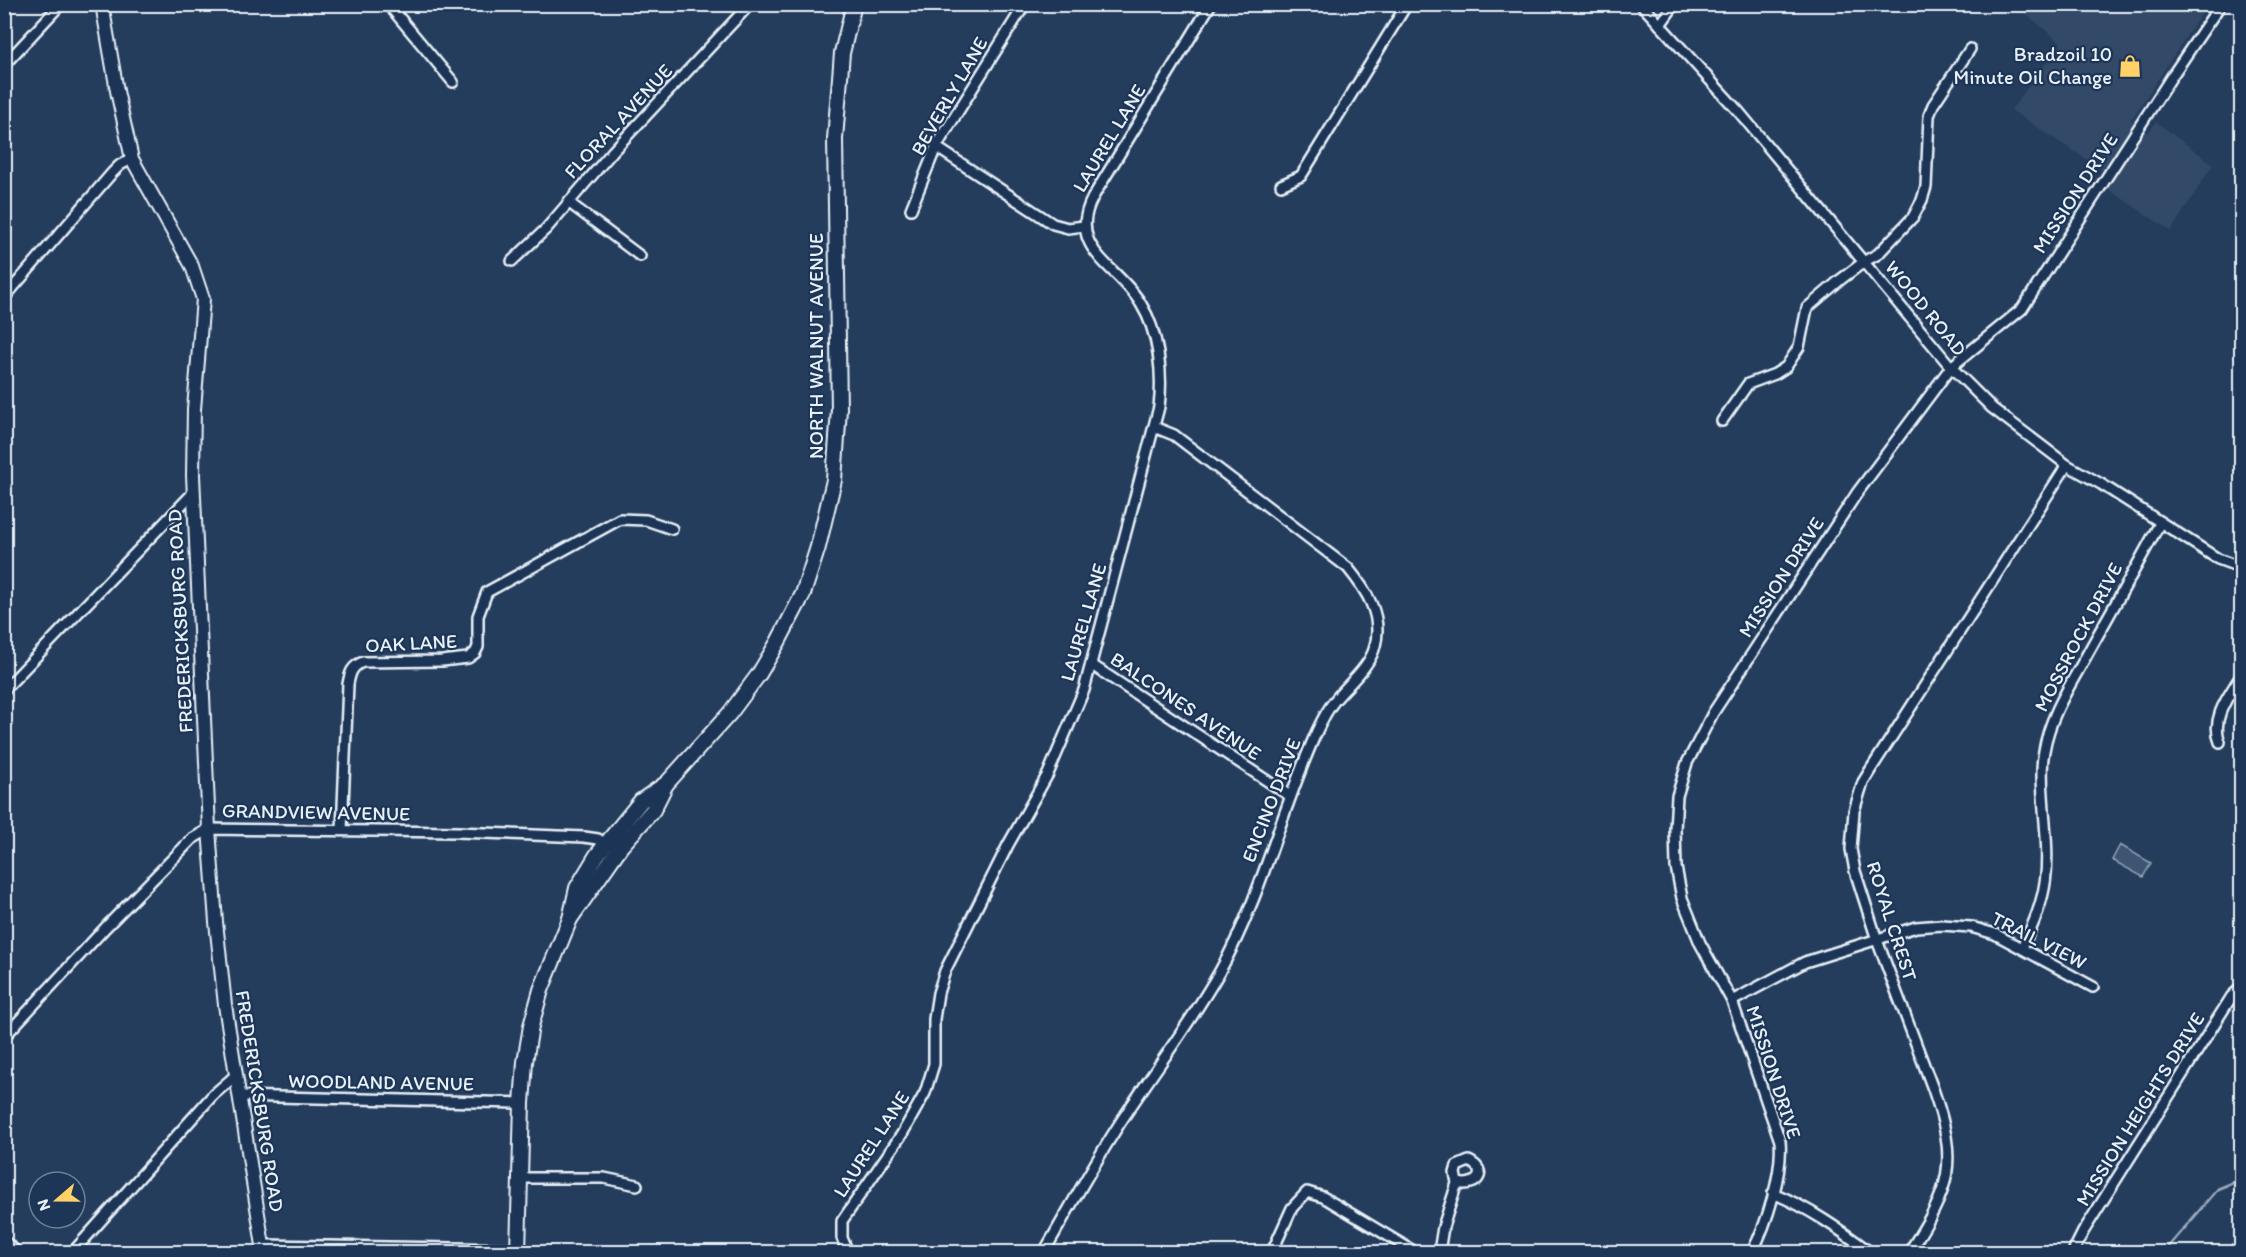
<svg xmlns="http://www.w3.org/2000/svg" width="2246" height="1257" viewBox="0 0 2246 1257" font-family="Itim,sans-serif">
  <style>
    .built { fill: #334a68 }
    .green { fill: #3e5472; stroke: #93a2b5; stroke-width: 1.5 }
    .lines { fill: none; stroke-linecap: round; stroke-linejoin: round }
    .stream { stroke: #99a8ba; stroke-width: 3 }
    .minor-casing { stroke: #e8f1f8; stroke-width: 14 }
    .tertiary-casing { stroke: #e8f1f8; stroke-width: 16 }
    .secondary-casing { stroke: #e8f1f8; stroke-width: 18 }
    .minor { stroke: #1d3557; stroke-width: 9 }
    .tertiary { stroke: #1d3557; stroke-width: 12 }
    .secondary { stroke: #1d3557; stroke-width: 14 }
    .labels { text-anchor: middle; stroke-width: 4.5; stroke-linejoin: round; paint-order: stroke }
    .poi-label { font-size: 20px; fill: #e8f1f8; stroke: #1d3557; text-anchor: end }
    .street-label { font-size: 20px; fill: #e8f1f8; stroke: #1d3557 }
  </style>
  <rect width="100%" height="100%" fill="#253d5d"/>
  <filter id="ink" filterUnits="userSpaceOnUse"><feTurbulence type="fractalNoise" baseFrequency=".0167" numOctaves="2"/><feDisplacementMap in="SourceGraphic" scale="12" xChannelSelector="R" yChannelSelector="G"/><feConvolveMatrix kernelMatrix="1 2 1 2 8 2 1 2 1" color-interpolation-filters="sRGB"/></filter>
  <g filter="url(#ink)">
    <path class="built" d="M2015 5H2207L2131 120 2148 133 2156 122 2213 164 2171 231 2108 189 2115 178 2011 110 2061 43Z"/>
    <path class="green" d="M2120 845 2151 863 2143 877 2112 860Z"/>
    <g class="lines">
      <path class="stream" d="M2164 1252 2218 1189 2242 1179"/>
      <g class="minor-casing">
        <g id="minor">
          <path d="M388 4 453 82"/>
          <path d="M1641 4 1739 112 1951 367 1992 408 2067 465 2101 484 2218 559 2234 565H2242"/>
          <path d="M1660 25 1675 4"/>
          <path d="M4 65 61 4"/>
          <path d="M936 147 1053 224 1068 228 1084 226"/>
          <path d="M1281 185 1301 176 1407 4"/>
          <path d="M568 202 640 256"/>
          <path d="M911 209 936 147 1025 4"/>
          <path d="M512 261 546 229 613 151 750 4"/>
          <path d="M4 298 112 173 120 165 132 159"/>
          <path d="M1722 421 1748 384 1775 374 1786 367 1799 347 1807 308 1840 280 1865 261 1878 254 1913 217 1922 200 1926 187 1929 116 1933 105 1970 49"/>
          <path d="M1092 665 1290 796"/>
          <path d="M4 690 193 493"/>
          <path d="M2220 742C2210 718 2230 694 2242 674"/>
          <path d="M342 830 348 684C350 673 352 666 363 662L442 661 468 658 475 653 478 647V616L487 592 620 519 646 520 672 529"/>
          <path d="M2022 947C2050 894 2049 868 2044 810 2043 791 2040 770 2044 751 2050 714 2072 683 2089 651 2113 608 2137 566 2160 523"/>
          <path d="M1732 1001 1805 962 1916 927 1942 925 1971 927 1995 934 2093 987"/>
          <path d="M4 1037 106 927 192 839 209 829 457 832 584 837 598 839 605 844"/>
          <path d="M240 1096 522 1103"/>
          <path d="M520 1178H604L637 1185"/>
          <path d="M1773 1193C1809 1208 1839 1229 1870 1252"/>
          <path d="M4 1241 17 1252"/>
          <path d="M263 1245 518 1249"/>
          <path d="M73 1252 213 1095 236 1075"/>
          <path d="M848 1252 842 1238V1221L902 1134 925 1093 934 1064V1019L938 993 945 971 1008 845 1048 774 1084 690 1159 407C1163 375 1159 333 1141 304 1119 266 1065 249 1093 197L1211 4"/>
          <path d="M1044 1252C1069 1209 1093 1165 1120 1123 1153 1072 1190 1024 1220 971 1262 896 1281 810 1317 731 1322 720 1327 710 1335 700 1348 684 1370 667 1375 646 1383 615 1366 590 1348 568L1174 435 1154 427"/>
          <path d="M1272 1252 1292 1208 1307 1192 1323 1197 1415 1252"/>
          <path d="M1439 1252 1443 1227 1457 1183 1455 1173 1457 1166 1469 1161C1489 1171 1478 1188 1457 1183"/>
          <path d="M1752 1252C1767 1224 1783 1172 1780 1141L1732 1001 1700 943 1682 898 1676 867 1675 829 1677 796 1687 763 1713 713 1857 493 1951 367 2022 309 2172 76 2221 4"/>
          <path d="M1909 1252C1951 1187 1959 1164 1933 1089L1877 940 1855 871 1851 849 1854 811 1863 782 1871 769 2067 465"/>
          <path d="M2073 1252 2083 1232 2232 996 2242 987"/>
        </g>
      </g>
      <g class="tertiary-casing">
        <path id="tertiary" d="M102 4 117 91 132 159 192 266 203 299 194 409 193 475 209 829 216 922 225 1005 264 1252"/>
      </g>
      <g class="secondary-casing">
        <g id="secondary">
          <path d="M570 919 577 888 597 855 641 801 667 783 730 713 759 674 778 642 803 594 818 547 834 480 839 409 835 139 842 53 854 4"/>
          <path d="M518 1252 522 1103 525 1062 531 1026 541 990 570 919 621 846 653 810 666 784"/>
        </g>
      </g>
      <use href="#minor" class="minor"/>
      <use href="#tertiary" class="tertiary"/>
      <use href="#secondary" class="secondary"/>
    </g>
  </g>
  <defs>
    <g id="shop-bare" transform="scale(1.8)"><path d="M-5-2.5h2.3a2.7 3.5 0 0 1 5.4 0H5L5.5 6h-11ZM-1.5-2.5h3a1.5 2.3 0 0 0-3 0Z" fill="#ffd166" stroke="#1d3557" stroke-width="2.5" paint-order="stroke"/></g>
  </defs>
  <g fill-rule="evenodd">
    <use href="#shop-bare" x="2130" y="66"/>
  </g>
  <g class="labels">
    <g class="poi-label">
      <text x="2112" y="61">Bradzoil 10<tspan x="2112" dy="23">Minute Oil Change</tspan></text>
    </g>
    <g class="street-label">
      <text transform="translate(949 96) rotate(-60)" y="7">BEVERLY LANE</text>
      <text transform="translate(618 121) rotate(-47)" y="7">FLORAL AVENUE</text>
      <text transform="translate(1109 138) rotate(-59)" y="7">LAUREL LANE</text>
      <text transform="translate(2075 193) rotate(-57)" y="7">MISSION DRIVE</text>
      <text transform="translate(1926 308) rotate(51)" y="7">WOOD ROAD</text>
      <text transform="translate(816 346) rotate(-90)" y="7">NORTH WALNUT AVENUE</text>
      <text transform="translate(1781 577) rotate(-57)" y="7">MISSION DRIVE</text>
      <text transform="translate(180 621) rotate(-93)" y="7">FREDERICKSBURG ROAD</text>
      <text transform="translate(1083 622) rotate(-74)" y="7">LAUREL LANE</text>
      <text transform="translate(2078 637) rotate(-62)" y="7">MOSSROCK DRIVE</text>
      <text transform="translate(411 643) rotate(-3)" y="7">OAK LANE</text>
      <text transform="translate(1186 706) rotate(34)" y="7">BALCONES AVENUE</text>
      <text transform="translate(1271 800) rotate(-69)" y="7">ENCINO DRIVE</text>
      <text transform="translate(316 812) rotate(1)" y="7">GRANDVIEW AVENUE</text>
      <text transform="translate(1892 921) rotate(72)" y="7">ROYAL CREST</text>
      <text transform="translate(2039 940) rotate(27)" y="7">TRAIL VIEW</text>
      <text transform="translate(1774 1072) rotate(72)" y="7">MISSION DRIVE</text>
      <text transform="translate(381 1082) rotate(1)" y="7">WOODLAND AVENUE</text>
      <text transform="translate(260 1101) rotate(81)" y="7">FREDERICKSBURG ROAD</text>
      <text transform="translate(2140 1109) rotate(-58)" y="7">MISSION HEIGHTS DRIVE</text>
      <text transform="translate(871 1144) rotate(-57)" y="7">LAUREL LANE</text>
    </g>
  </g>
  <rect width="2246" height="1257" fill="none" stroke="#1d3557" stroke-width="24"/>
  <rect x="12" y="12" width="2222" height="1233" fill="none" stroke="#e8f1f8" stroke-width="2" filter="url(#ink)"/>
  <g transform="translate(57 1200) rotate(250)"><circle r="28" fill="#1d3557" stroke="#6e8097" stroke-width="1.5"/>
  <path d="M0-4.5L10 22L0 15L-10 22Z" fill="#ffd166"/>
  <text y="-9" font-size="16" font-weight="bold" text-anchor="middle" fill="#e8f1f8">N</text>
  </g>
</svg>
